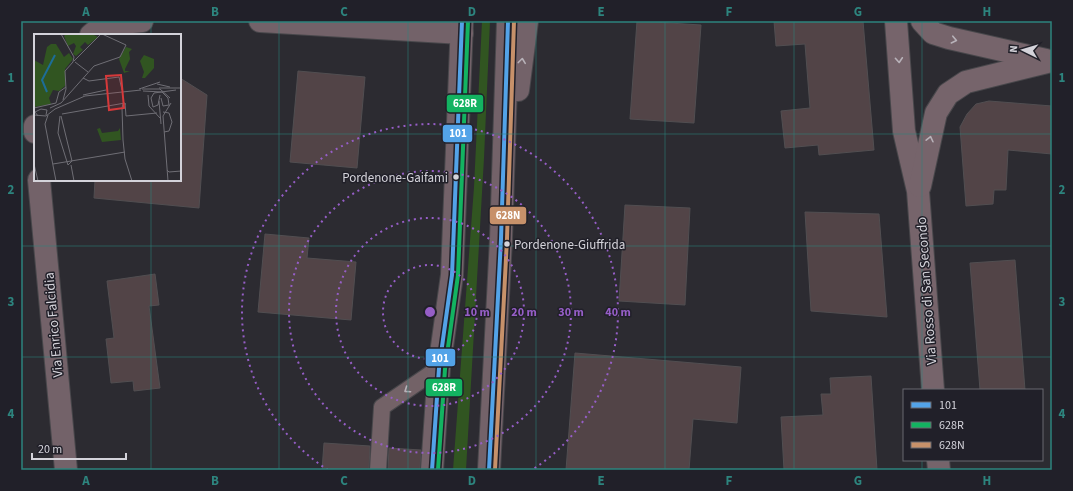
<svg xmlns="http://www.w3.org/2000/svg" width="1073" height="491" viewBox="0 0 1073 491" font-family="'Source Sans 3',sans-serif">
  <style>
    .green { fill: #315521 }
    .building { fill: #524447; stroke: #514e51 }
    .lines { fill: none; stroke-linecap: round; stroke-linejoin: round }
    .service-casing { stroke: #48474b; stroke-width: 18 }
    .secondary-casing { stroke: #48474b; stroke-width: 24 }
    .primary-casing { stroke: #48474b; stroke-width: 24 }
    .service { stroke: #736267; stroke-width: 16 }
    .secondary { stroke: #76646b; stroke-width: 22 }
    .primary { stroke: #736269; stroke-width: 22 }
    .bus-1-casing { stroke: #212029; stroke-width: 7 }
    .bus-2-casing { stroke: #212029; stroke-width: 7 }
    .bus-3-casing { stroke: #212029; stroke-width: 7 }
    .bus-1 { stroke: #53a3e8; stroke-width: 4 }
    .bus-2 { stroke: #13b361; stroke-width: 4 }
    .bus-3 { stroke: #c7916a; stroke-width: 4 }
    .oneway { stroke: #b8b2b9 }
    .oneway2 { stroke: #b7b1b8 }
    .grid { fill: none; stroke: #2d847e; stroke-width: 1; stroke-opacity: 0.55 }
    .ring { fill: none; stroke: #965ec7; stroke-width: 2; stroke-dasharray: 2 4 }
    .bus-dot { fill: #d4d3da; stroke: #212029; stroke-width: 1.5 }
    .labels { text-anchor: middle; stroke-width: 3; stroke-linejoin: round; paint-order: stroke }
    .bus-label { font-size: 13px; fill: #d4d3da; stroke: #212029; text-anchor: end }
    .street-label { font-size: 14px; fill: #d4d3da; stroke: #212029 }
    .inset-river { fill: none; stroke: #1d6d97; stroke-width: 2 }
    .inset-road { fill: none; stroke: #6f6e75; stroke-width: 1 }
    .view { fill: #d6393a; fill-opacity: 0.15; stroke: #d6393a; stroke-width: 2 }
    .inset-edge { fill: none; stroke: #d4d3da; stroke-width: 2 }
    .centre { fill: #965ec7; stroke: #212029; stroke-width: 2 }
    .ring-label { font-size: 12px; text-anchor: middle; font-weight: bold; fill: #965ec7; stroke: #212029; stroke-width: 3; stroke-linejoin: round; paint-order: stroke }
    .line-badge { stroke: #212029; stroke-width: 1.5 }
    .badge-label { font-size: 11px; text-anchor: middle; font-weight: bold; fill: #fff }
    .neatline { fill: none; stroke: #2d847e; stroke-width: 1.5 }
    .grid-label { font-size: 13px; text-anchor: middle; font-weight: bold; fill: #2d847e }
  </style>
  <rect width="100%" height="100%" fill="#2c2b31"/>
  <path class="green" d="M482 21H490L484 158 466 470H453L474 187Z"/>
  <g class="building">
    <path d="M637 21 701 25 694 123 630 119Z"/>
    <path d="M774 21H863L874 150 819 155 818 145 785 148 781 111 810 108 805 44 776 46Z"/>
    <path d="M298 71 365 77 357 168 290 162Z"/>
    <path d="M180 78 207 95 199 208 94 198 95 180H180Z"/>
    <path d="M989 101 1052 106V154L1008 150 1006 190H994L993 204 966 206 960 127 967 114 976 104Z"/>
    <path d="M625 205 690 208 685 305 619 301Z"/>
    <path d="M805 212 879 214 887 317 811 311Z"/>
    <path d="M265 234 309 238 307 258 356 262 351 320 258 312Z"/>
    <path d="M1015 260 1025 390H980L970 263Z"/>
    <path d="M155 274 159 305 149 306 160 388 134 391 133 381 111 383 106 339 114 338 107 281Z"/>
    <path d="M575 353 741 367 737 423 693 419 689 470H566Z"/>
    <path d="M871 376 877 470H784L781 417 823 415 821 394H831L830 378Z"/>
    <path d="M324 443 370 446 369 470H322Z"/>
    <path d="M389 448 421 450 420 470H388Z"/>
  </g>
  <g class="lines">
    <g class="service-casing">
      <path id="service" d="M378 470 382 407 439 368"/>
    </g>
    <g class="secondary-casing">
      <g id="secondary">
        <path d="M896 21 904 131 918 191 933 390"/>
        <path d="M922 21 933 33 949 38 1046 60"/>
        <path d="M920 186 936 113 948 94 966 82 1051 61"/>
        <path d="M938 460 939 470"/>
      </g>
    </g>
    <g class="primary-casing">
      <g id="primary">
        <path d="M260 21 462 33"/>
        <path d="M91 35 103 25 142 21"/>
        <path d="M518 90 527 21"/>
        <path d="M35 126V132"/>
        <path d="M39 180 66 470"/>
        <path d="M432 470 439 368 452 275 462 21"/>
        <path d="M489 470 501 239 508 21"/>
      </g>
    </g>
    <use href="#service" class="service"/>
    <use href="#secondary" class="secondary"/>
    <use href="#primary" class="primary"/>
    <g class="bus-1-casing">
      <g id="bus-1">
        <path d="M432 470 439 368 452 275 462 21"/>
        <path d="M489 470 501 239 508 21"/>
      </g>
    </g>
    <g class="bus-2-casing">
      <path id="bus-2" d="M438 470 445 369 458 275 468 21"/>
    </g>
    <g class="bus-3-casing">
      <path id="bus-3" d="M495 470 507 239 514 21"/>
    </g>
    <use href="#bus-1" class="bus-1"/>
    <use href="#bus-2" class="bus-2"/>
    <use href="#bus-3" class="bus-3"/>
  </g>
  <defs><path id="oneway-chevron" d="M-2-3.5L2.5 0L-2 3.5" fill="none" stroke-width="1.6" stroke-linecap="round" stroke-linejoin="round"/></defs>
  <g class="oneway">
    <use href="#oneway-chevron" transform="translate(954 40) rotate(13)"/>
    <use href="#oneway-chevron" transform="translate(899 60) rotate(86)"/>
    <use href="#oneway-chevron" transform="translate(930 139) rotate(-77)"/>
  </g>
  <g class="oneway2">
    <use href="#oneway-chevron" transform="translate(522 61) rotate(-83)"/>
    <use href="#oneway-chevron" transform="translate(407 390) rotate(146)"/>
  </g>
  <path class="grid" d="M151 21V35M279 21V470M408 21V470M536 21V470M665 21V470M794 21V470M922 21V390M21 134H35M180 134H1052M151 180V470M21 246H1052M21 357H1052M922 460V470"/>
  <g class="ring">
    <circle cx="430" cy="312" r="47"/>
    <circle cx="430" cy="312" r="94"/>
    <circle cx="430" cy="312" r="141"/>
    <path d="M328 470A188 188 0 1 1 532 470"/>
  </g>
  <g class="bus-dot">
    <circle cx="456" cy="177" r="3.5"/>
    <circle cx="507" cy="244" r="3.5"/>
  </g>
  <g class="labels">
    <g class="bus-label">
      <text x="448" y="182">Pordenone-Gaifami</text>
      <text x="514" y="249" text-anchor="start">Pordenone-Giuffrida</text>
    </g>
    <g class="street-label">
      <text transform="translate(926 291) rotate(-94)" y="5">Via Rosso di San Secondo</text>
      <text transform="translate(53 325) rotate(-95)" y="5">Via Enrico Falcidia</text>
    </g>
  </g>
  <g transform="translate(34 34)">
    <rect width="147" height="147" fill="#2c2b31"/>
    <path d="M32 0 60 1 64 3 54 11 51 8 46 13 49 16 42 22 39 20 42 12 40 9 34 12 30 2ZM17 10H22L30 23 35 19 39 25 31 35V52L25 57 19 56 15 64 17 70 0 73V26L9 31 13 13ZM92 13 98 15 95 18 96 25 91 35V37H96L90 39 85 25ZM110 21 120 25V34L111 44H108L110 38 106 27ZM66 94 68 99 84 97 86 94 87 106 68 108 63 95Z" fill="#315521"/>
    <path class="inset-river" d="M13 58 8 46 21 21"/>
    <path class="inset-road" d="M27 0 40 23 39 28M40 27 67 0M41 28 54 38M49 44 55 47 85 43 88 56M123 50 136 53M125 54H147M105 55 126 48M108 55H126L136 64M109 57 128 58 134 64 135 71 129 72 127 64M49 61 72 56M114 61 115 72 126 84M126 61 124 71 119 73 117 64 120 59 142 56M29 66 32 55 31 37 39 28M125 67 127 90M92 70H89L88 74 89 106 91 125 98 147M0 74 22 69 25 58 32 53M16 74 27 69 60 32 86 23 92 11 68 0M129 78 135 79 138 88 135 97 130 98M28 80 91 69 92 82M0 81 12 82 21 75 51 62 107 56M14 81 11 90 22 147M4 82 1 78 7 75 13 76 12 81M26 82 24 99 34 131 38 127M27 82 38 127M92 82 123 79M0 130 4 147M19 130 91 118M37 131 40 147M133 136 135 138 147 137M134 147 129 82 137 69"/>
    <path class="view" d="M87 41 90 74 75 76 72 42Z"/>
    <rect width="147" height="147" class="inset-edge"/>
  </g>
  <circle cx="430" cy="312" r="6" class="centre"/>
  <g class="ring-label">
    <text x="477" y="316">10 m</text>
    <text x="524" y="316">20 m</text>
    <text x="571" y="316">30 m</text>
    <text x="618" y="316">40 m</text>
  </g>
  <g class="line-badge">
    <rect x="446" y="94" width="38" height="19" rx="4" fill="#13b361"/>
    <rect x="442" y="124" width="31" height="19" rx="4" fill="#53a3e8"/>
    <rect x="489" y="206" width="38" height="19" rx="4" fill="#c7916a"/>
    <rect x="425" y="348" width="31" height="19" rx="4" fill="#53a3e8"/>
    <rect x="425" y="378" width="38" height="19" rx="4" fill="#13b361"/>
  </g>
  <g class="badge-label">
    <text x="465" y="107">628R</text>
    <text x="458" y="137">101</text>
    <text x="508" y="219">628N</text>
    <text x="440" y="362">101</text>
    <text x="444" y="391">628R</text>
  </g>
  <rect width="1073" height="491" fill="none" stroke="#212029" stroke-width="44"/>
  <rect x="903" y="389" width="140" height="72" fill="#212029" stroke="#696870"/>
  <rect x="911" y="402" width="20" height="6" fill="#53a3e8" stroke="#696870"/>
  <text x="939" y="409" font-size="12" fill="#d4d3da">101</text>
  <rect x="911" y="422" width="20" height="6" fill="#13b361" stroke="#696870"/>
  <text x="939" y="429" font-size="12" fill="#d4d3da">628R</text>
  <rect x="911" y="442" width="20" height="6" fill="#c7916a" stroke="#696870"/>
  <text x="939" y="449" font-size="12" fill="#d4d3da">628N</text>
  <g transform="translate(1023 50) rotate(275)" stroke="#212029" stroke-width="3" paint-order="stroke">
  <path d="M0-3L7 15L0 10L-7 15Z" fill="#d4d3da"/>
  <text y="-6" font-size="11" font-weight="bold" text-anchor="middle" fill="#d4d3da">N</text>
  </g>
  <path d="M32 453v6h94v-6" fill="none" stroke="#d4d3da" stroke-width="2"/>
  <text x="38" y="453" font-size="12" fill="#d4d3da" stroke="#212029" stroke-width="3" paint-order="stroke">20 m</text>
  <rect x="22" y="22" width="1029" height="447" class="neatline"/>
  <g class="grid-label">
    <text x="86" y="16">A</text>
    <text x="215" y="16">B</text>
    <text x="344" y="16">C</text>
    <text x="472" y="16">D</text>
    <text x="601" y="16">E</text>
    <text x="729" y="16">F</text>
    <text x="858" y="16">G</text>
    <text x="987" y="16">H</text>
    <text x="11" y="82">1</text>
    <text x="1062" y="82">1</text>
    <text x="11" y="194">2</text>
    <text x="1062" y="194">2</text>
    <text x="11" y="306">3</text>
    <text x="1062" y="306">3</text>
    <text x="11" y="418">4</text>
    <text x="1062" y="418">4</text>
    <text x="86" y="485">A</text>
    <text x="215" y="485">B</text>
    <text x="344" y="485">C</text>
    <text x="472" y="485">D</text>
    <text x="601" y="485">E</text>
    <text x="729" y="485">F</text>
    <text x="858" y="485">G</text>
    <text x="987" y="485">H</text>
  </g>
</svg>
